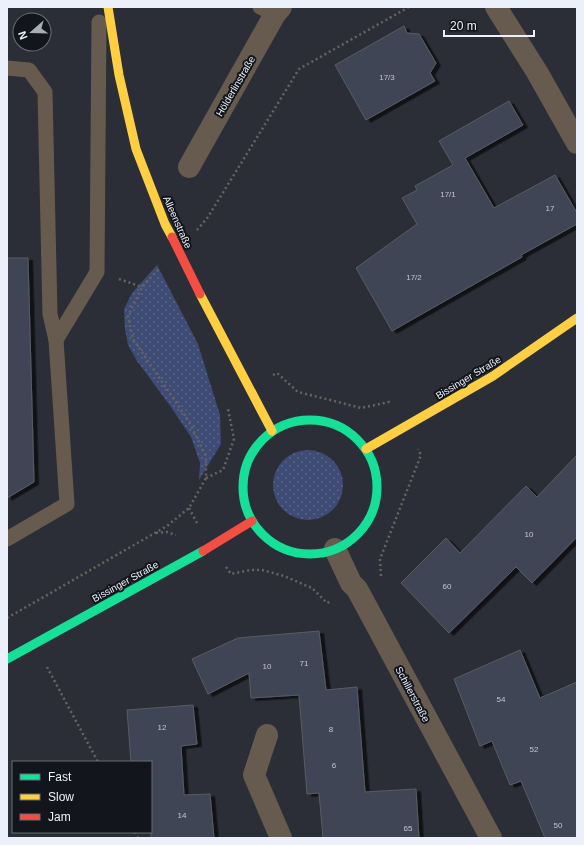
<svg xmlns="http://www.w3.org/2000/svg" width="584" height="845" viewBox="0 0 584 845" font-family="Arial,sans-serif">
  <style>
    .grass { fill: url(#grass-dots) }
    .building { fill: #3f4456; stroke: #5a5c63; filter: url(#shadow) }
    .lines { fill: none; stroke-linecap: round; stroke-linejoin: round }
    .path { stroke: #696460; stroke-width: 2.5; stroke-dasharray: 2 3; stroke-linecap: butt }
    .lane { stroke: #675b50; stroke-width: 15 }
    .street { stroke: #675b50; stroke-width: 22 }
    .fast { stroke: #16e098; stroke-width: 9 }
    .slow { stroke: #ffcf43; stroke-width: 9 }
    .jam { stroke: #f24e42; stroke-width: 9 }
    .slow-bridge { stroke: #ffcf43; stroke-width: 9 }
    .jam-bridge { stroke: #f24e42; stroke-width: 9 }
    .labels { text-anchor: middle; stroke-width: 4; stroke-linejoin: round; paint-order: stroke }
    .number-label { font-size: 8px; fill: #c1c5d1 }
    .street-label { font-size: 10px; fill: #ecf0fa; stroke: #12151b }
  </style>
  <defs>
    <pattern id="grass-dots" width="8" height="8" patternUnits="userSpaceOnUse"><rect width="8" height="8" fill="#3e4b74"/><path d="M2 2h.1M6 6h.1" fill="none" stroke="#5a6589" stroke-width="1.8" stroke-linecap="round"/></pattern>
    <filter id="shadow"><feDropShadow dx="4.5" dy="2.5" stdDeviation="0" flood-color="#0009"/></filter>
  </defs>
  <rect width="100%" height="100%" fill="#2b2e36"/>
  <g class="grass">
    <path d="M157 265 198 344 220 415 221 444 199 480 200 463 191 437 171 407 137 361 128 345 125 329 124 309 132 293Z"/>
    <circle cx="308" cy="485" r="35"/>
  </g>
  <g class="building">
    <path d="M404 26 407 33 419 34 436 63 430 73 435 81 366 120 335 65Z"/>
    <path d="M509 101 523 125 465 158 494 208 555 175 577 213V224L521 255 522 257 392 331 356 268 417 224 402 198 417 190 415 186 453 165 439 141Z"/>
    <path d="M7 258H28L34 482 7 498Z"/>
    <path d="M577 455V537L532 583 516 567 449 633 401 583 446 538 460 553 526 486 537 497Z"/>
    <path d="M319 631 326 690 357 687 365 792 416 789 419 838H323L319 793 307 794 299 695 251 698 249 673 208 694 192 659 238 638Z"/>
    <path d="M520 650 540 698 577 682V838H545L521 781 510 785 492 741 480 746 454 679Z"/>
    <path d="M193 705 197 744 181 746 184 795 210 794 214 838H151V762H131L127 710Z"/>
  </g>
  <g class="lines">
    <g class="path">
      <path d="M197 230 208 217 299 69 409 7"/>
      <path d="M119 279 142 287"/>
      <path d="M273 375 277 373 298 392 334 401 361 408 389 402 390 404"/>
      <path d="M206 478 223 470 234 439 228 409"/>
      <path d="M189 508 197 523"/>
      <path d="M156 533 167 532 176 535"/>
      <path d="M226 567 231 574 250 570H262L284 576 312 588 327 603 331 601"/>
      <path d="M381 576 380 559 421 455 418 449"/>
      <path d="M7 618 167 526 189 508 206 478V456L188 420 133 339 128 316 142 287 159 269"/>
      <path d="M47 667 98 762"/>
      <path d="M135 832 138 838"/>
    </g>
    <g class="lane">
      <path d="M260 7 275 14"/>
      <path d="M7 68 29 70 45 92 50 314 56 340 67 504 7 539"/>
      <path d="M56 340 97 272 99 22"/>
    </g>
    <g class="street">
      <path d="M496 7 537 72 577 143"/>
      <path d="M189 167 275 14 281 7"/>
      <path d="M335 549 351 583 357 589 491 838"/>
      <path d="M267 735 254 775 281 838"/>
    </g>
    <g class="fast">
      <circle cx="310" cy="487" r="67"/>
      <path d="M7 659 203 551"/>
    </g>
    <g class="slow">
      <path d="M200 294 272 431"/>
      <path d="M366 449 493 376 577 318"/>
    </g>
    <path class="jam" d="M203 551 252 521"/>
    <path class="slow-bridge" d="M108 7 119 75 136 149 165 224 172 237"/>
    <path class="jam-bridge" d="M172 237 200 294"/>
  </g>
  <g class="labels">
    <g class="number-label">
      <text x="387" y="80">17/3</text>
      <text x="448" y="197">17/1</text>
      <text x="550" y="211">17</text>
      <text x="414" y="280">17/2</text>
      <text x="529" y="537">10</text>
      <text x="447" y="589">60</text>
      <text x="304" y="666">71</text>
      <text x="267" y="669">10</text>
      <text x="501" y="702">54</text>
      <text x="162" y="730">12</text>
      <text x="331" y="732">8</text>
      <text x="534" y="752">52</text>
      <text x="334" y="768">6</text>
      <text x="182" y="818">14</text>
      <text x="558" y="828">50</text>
      <text x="408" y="831">65</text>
    </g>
    <g class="street-label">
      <text transform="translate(235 86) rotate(-60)" y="4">Hölderlinstraße</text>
      <text transform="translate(178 222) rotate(66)" y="4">Alleenstraße</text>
      <text transform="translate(468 377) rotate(-31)" y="4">Bissinger Straße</text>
      <text transform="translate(125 581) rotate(-29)" y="4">Bissinger Straße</text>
      <text transform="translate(413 694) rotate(62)" y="4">Schillerstraße</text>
    </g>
  </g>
  <rect width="584" height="845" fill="none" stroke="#ecf0fa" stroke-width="16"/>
  <rect x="12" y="761" width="140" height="72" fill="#12151b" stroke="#696d74"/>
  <rect x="20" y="774" width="20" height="6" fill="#16e098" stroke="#696d74"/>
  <text x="48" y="781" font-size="12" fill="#ecf0fa">Fast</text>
  <rect x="20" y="794" width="20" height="6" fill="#ffcf43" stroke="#696d74"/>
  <text x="48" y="801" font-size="12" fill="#ecf0fa">Slow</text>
  <rect x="20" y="814" width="20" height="6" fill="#f24e42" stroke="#696d74"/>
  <text x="48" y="821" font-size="12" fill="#ecf0fa">Jam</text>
  <g transform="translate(32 32) rotate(250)"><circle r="19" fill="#12151b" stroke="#696d74"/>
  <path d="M0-3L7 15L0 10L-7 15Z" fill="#a8acb5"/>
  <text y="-6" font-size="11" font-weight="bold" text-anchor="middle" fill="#ecf0fa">N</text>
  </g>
  <path d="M444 30v6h90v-6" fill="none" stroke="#ecf0fa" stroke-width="2"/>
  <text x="450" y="30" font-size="12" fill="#ecf0fa" stroke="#12151b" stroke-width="3" paint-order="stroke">20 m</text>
</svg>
